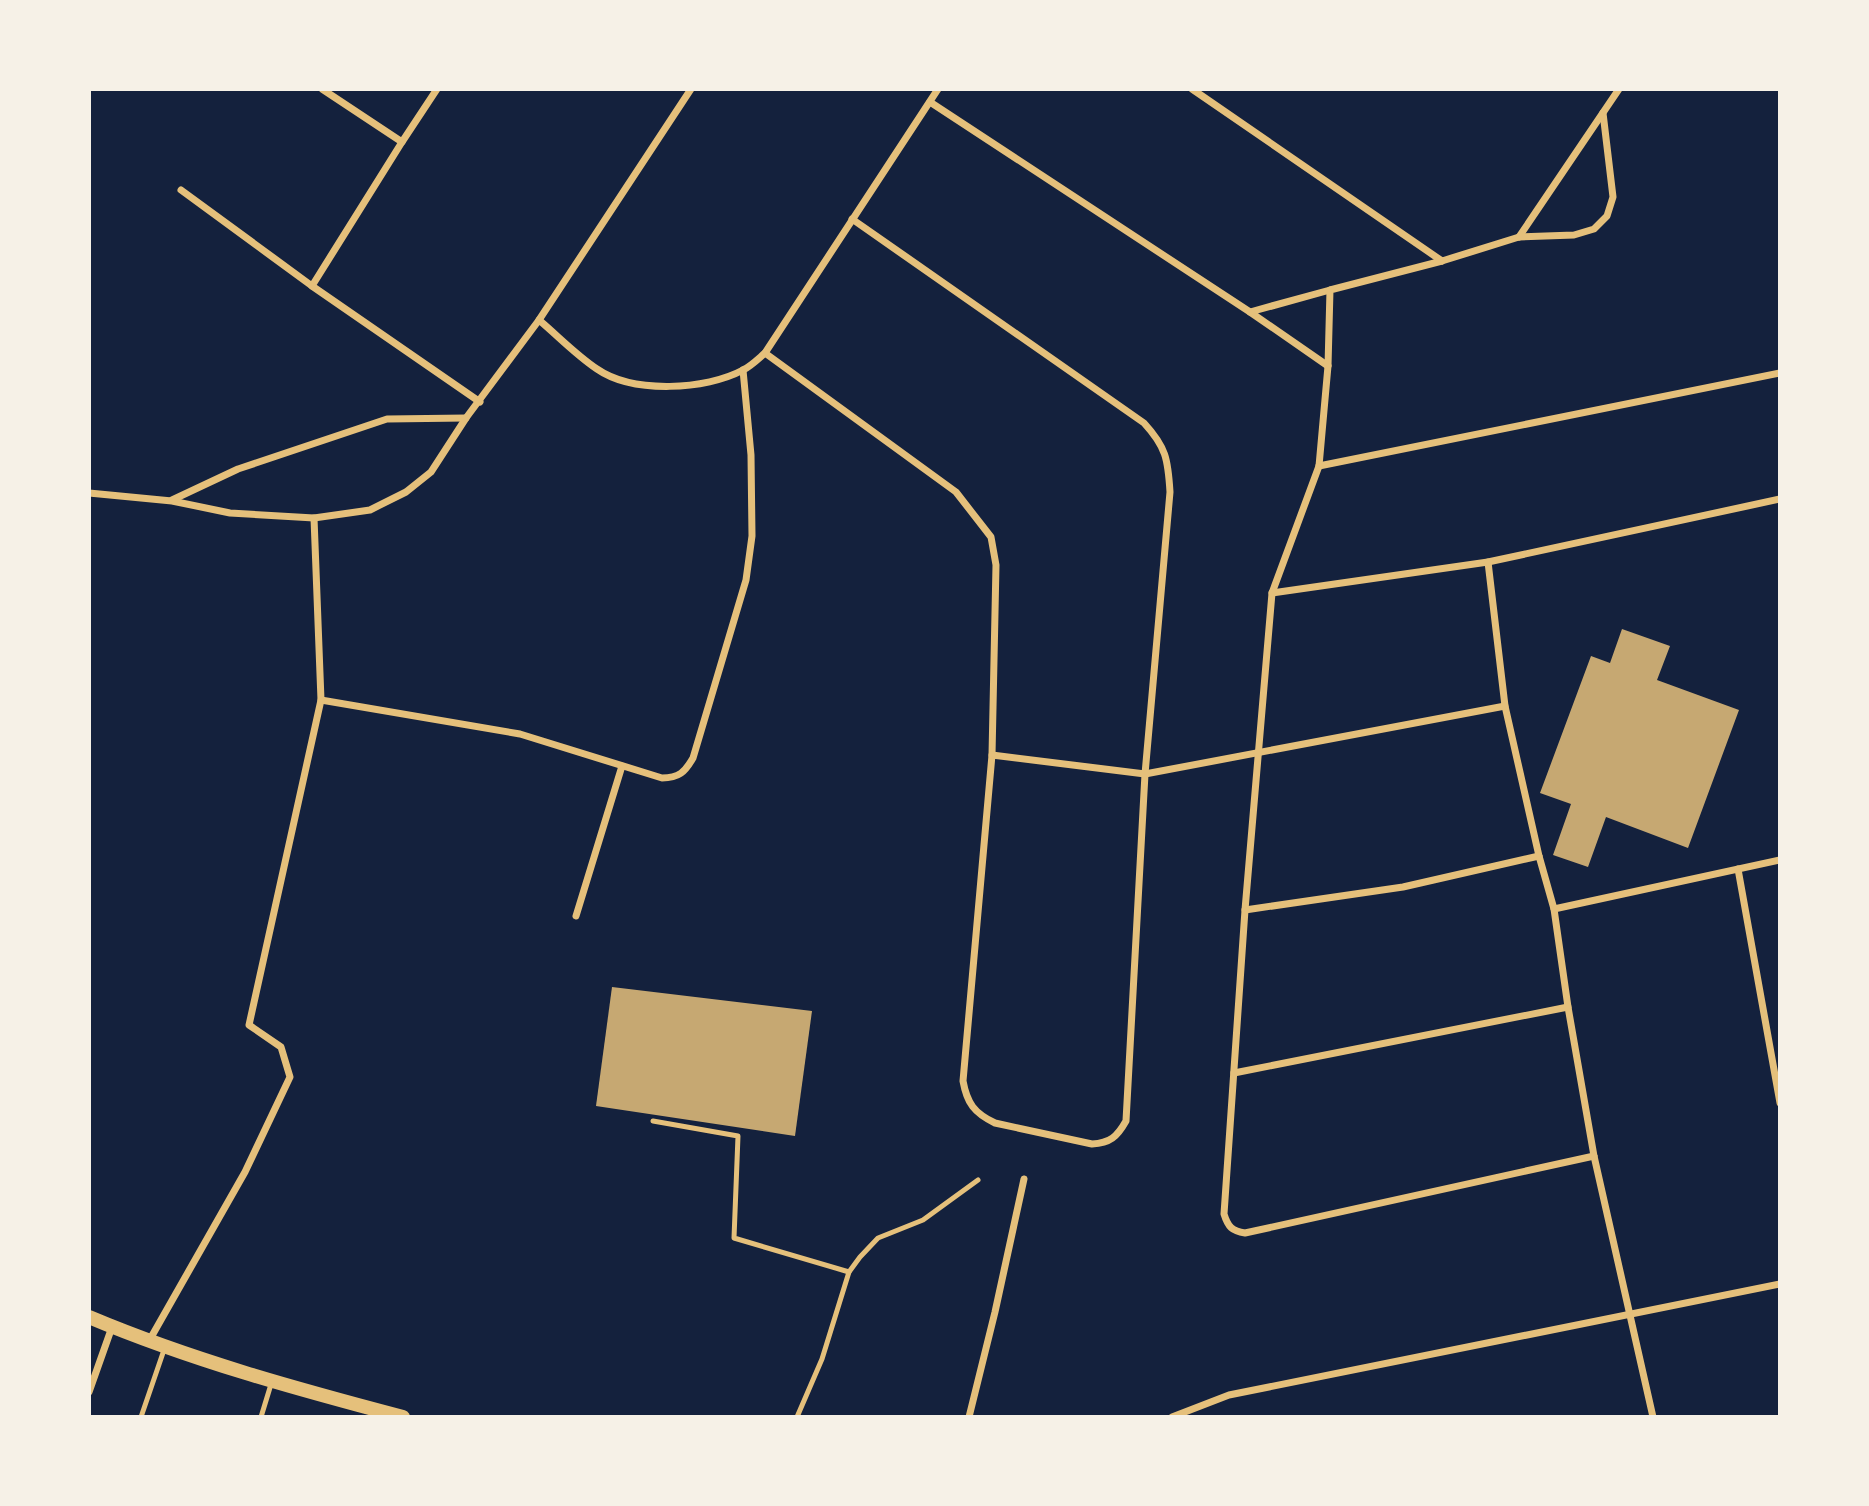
<svg xmlns="http://www.w3.org/2000/svg" width="1869" height="1506" viewBox="0 0 1869 1506" font-family="'Public Sans',sans-serif">
  <style>
    .building { fill: #c6a872 }
    .lines { fill: none; stroke-linecap: round; stroke-linejoin: round }
    .service { stroke: #e5c07b; stroke-width: 5 }
    .minor { stroke: #e5c07b; stroke-width: 7 }
    .secondary { stroke: #e5c07b; stroke-width: 14 }
  </style>
  <rect width="100%" height="100%" fill="#14213d"/>
  <g class="building">
    <path d="M1622 629 1670 646 1657 680 1739 710 1688 848 1606 817 1588 867 1553 855 1571 804 1540 793 1591 656 1610 663Z"/>
    <path d="M612 987 812 1011 795 1136 596 1106Z"/>
  </g>
  <g class="lines">
    <g class="service">
      <path d="M653 1121 738 1136 734 1238 849 1272"/>
      <path d="M141 1417 165 1347"/>
      <path d="M261 1417 272 1381"/>
      <path d="M797 1417 822 1359 849 1272 860 1257 878 1238 923 1220 978 1180"/>
    </g>
    <g class="minor">
      <path d="M322 89 402 142"/>
      <path d="M437 89 402 142 312 286 480 402"/>
      <path d="M1192 89 1442 261"/>
      <path d="M930 102 1250 312 1328 366"/>
      <path d="M181 190 312 286"/>
      <path d="M1519 237 1619 89"/>
      <path d="M1250 312 1330 290"/>
      <path d="M539 320C558 336 576 355 597 369 633 394 706 390 743 370 751 366 758 359 765 353L938 89"/>
      <path d="M765 353 956 492 991 537 996 565 992 755 963 1081C967 1103 974 1113 995 1123L1092 1144C1110 1143 1117 1137 1126 1121L1145 774 1170 492C1168 459 1166 447 1144 423L852 219"/>
      <path d="M1319 466 1780 373"/>
      <path d="M89 493 172 501 230 513 314 518 370 510 406 492 431 472 466 418 539 320 691 89"/>
      <path d="M172 500 238 469 387 419 466 418"/>
      <path d="M1488 562 1505 706 1539 856 1554 909 1568 1007 1594 1156 1653 1417"/>
      <path d="M1272 593 1488 562 1780 499"/>
      <path d="M321 700 520 734 662 778C679 778 685 772 693 758L746 580 752 536 751 455 743 370"/>
      <path d="M992 755 1145 774 1505 706"/>
      <path d="M1738 869 1780 1103"/>
      <path d="M1554 909 1780 860"/>
      <path d="M1245 910 1403 887 1539 856"/>
      <path d="M576 916 622 766"/>
      <path d="M1234 1073 1568 1007"/>
      <path d="M1594 1156 1245 1233C1232 1231 1228 1227 1224 1214L1245 910 1272 593 1319 466 1328 366 1330 290 1442 261 1519 237 1574 235 1594 229 1607 216 1613 197 1603 113"/>
      <path d="M149 1341 245 1172 290 1077 281 1047 249 1025 321 700 314 518"/>
      <path d="M89 1392 112 1327"/>
      <path d="M969 1417 995 1312 1024 1179"/>
      <path d="M1172 1417 1229 1395 1780 1284"/>
    </g>
    <path class="secondary" d="M89 1317C191 1360 297 1389 403 1417"/>
  </g>
  <rect width="1869" height="1506" fill="none" stroke="#f6f1e7" stroke-width="182"/>
</svg>
